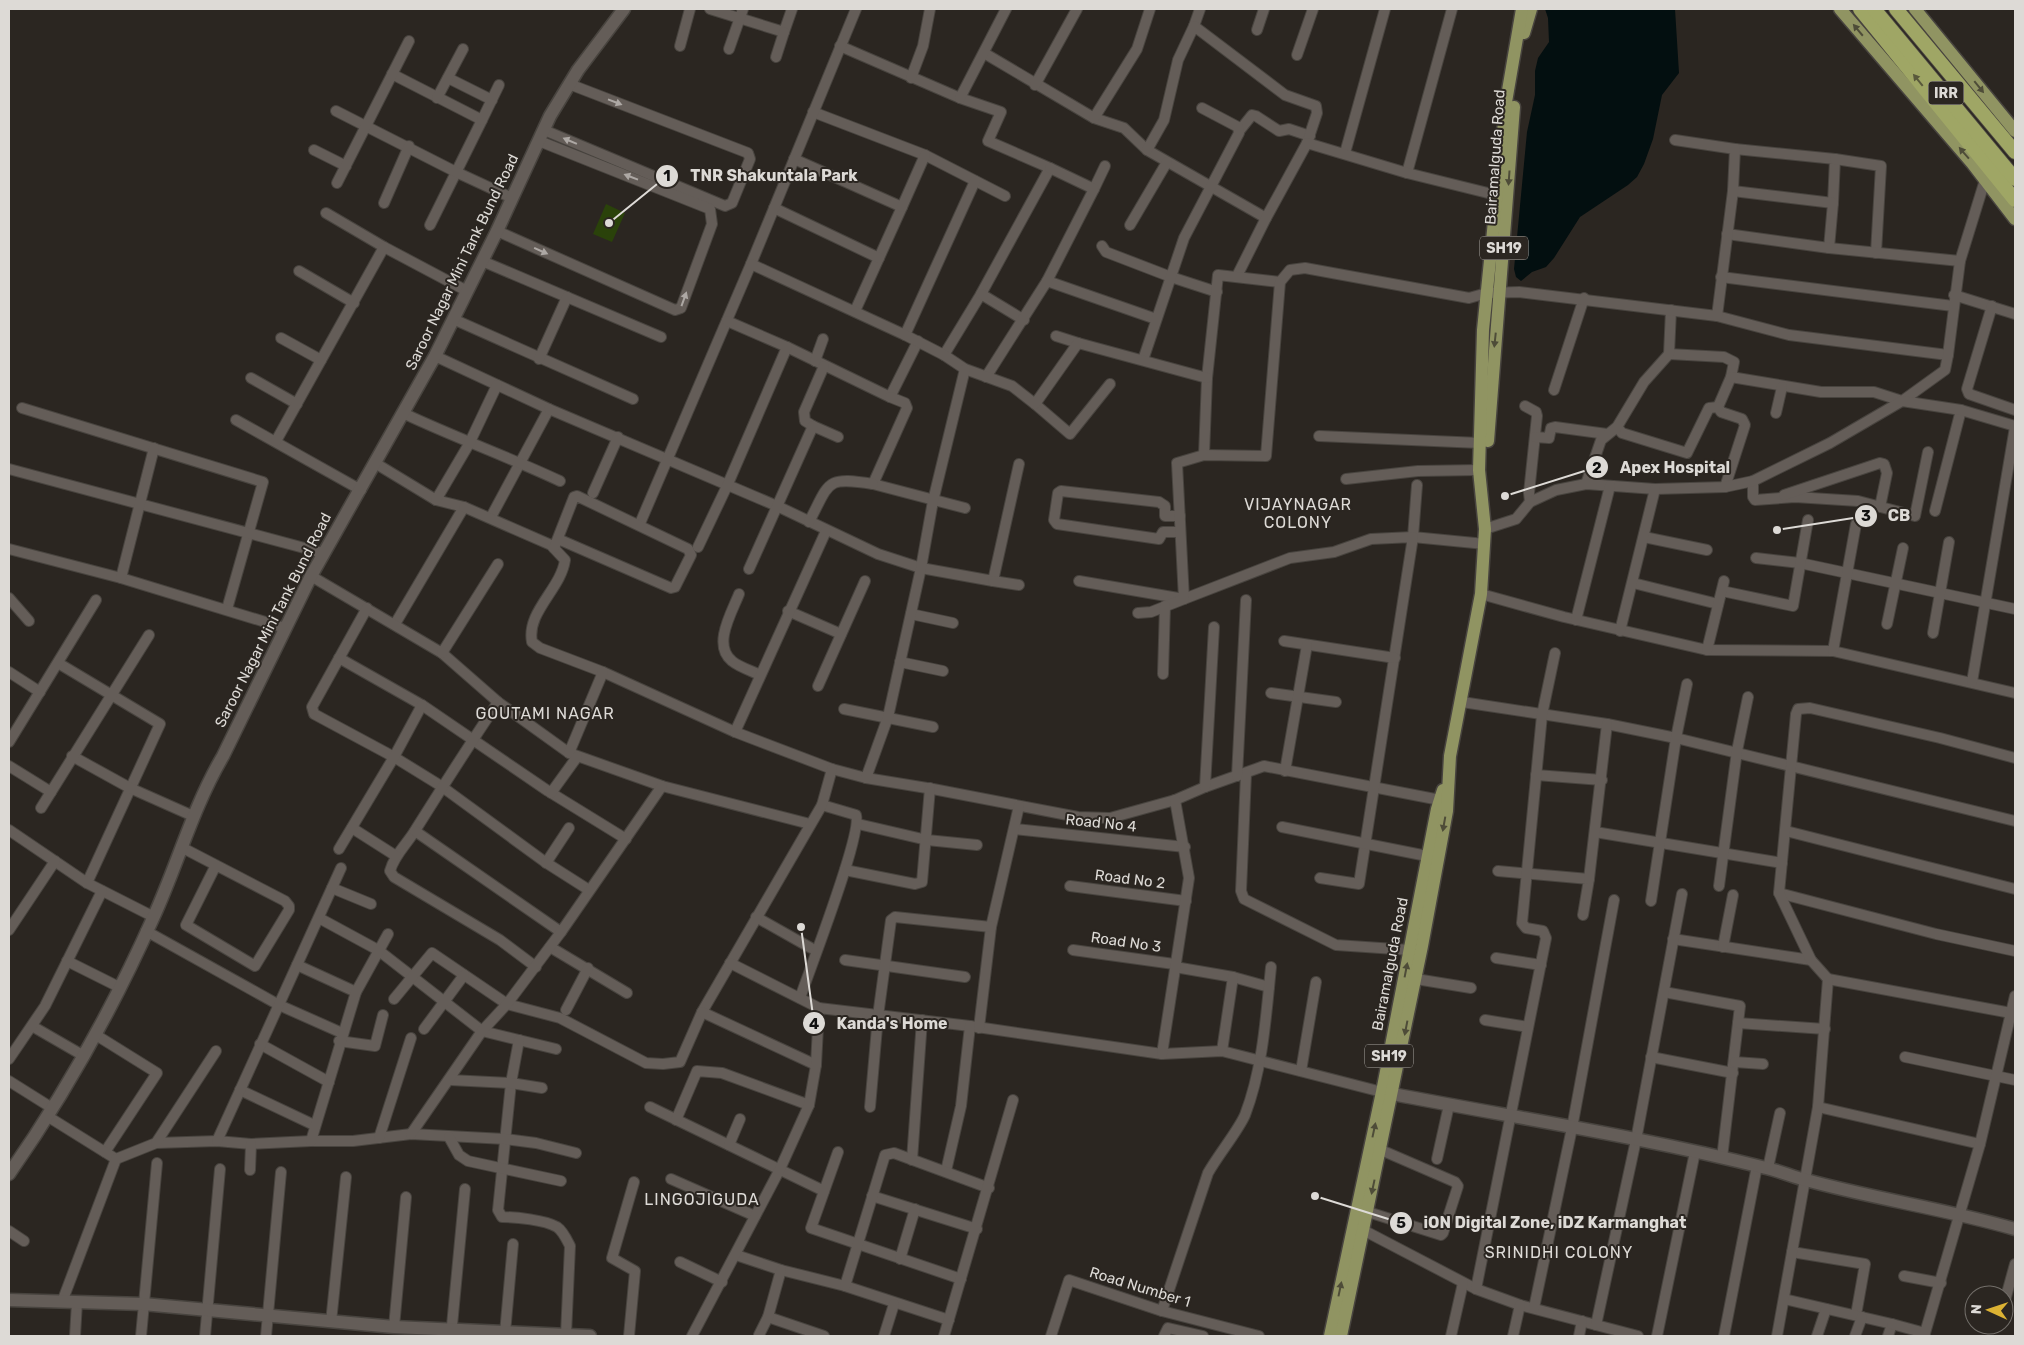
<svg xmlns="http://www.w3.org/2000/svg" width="2024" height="1345" viewBox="0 0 2024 1345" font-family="Rubik,sans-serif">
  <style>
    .green { fill: #2a420a }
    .water { fill: #030f10 }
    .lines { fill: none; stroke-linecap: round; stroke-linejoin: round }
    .minor-casing { stroke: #48443f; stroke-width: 12 }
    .tertiary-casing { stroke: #48443f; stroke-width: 15 }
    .secondary-casing { stroke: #48443f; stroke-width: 15 }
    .primary-casing { stroke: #48443f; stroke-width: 15 }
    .trunk-casing { stroke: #48443f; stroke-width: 16 }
    .minor { stroke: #645d58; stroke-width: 10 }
    .tertiary { stroke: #645d58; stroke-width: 12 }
    .secondary { stroke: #645d58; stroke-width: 12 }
    .primary { stroke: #909462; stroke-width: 12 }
    .trunk { stroke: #9fa665; stroke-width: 14 }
    .oneway { fill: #4e4c38 }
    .oneway2 { fill: #59593c }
    .oneway3 { fill: #ada8a4 }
    .labels { text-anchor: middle; stroke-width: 4; stroke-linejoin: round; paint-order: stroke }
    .shield { fill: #2b2621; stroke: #a8a4a0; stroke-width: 1 }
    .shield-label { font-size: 14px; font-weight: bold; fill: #dddad6 }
    .street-label { font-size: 15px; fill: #dddad6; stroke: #2b2621 }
    .neighbourhood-label { font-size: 16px; letter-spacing: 1px; fill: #dddad6; stroke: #2b2621 }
    .leader { fill: none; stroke: #dddad6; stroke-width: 2 }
    .callout-dot { fill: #dddad6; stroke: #2b2621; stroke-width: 2 }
    .mark-label { font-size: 15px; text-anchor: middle; font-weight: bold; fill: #111 }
    .callout-label { font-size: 16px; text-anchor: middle; font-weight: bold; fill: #dddad6; stroke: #2b2621; stroke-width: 4; stroke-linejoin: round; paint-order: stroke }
  </style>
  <rect width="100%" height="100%" fill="#2b2621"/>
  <path class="green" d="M606 204 625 213 612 242 593 234Z"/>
  <path class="water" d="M1545 9H1675L1679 73 1662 95 1653 139 1644 164 1637 177 1628 185 1580 217 1554 258 1546 267 1532 272 1521 281 1516 277 1514 269 1527 132 1535 95V71L1538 58 1549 42 1548 18Z"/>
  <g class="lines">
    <g class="minor-casing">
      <g id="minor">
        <path d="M710 9 784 32 792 9"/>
        <path d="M1194 26 1200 9"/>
        <path d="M1257 30 1264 9"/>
        <path d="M680 46 690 9"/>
        <path d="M840 46 960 98 1001 112 988 141 1050 168 981 294 944 355"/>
        <path d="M729 49 743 9"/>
        <path d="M984 53 1094 118 1124 128 1147 150 1266 218"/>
        <path d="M1297 55 1313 9"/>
        <path d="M776 57 784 32"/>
        <path d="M392 74 482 120 430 225"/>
        <path d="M448 78 492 100"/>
        <path d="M911 78 923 46 930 9"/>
        <path d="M1035 85 1077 9"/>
        <path d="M437 98 463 49"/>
        <path d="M960 98 1006 9"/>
        <path d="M336 111 456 172 512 198"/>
        <path d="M813 112 925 155 1005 196"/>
        <path d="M1094 118 1137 49 1150 9"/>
        <path d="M482 120 499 85"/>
        <path d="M544 130 725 206 732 203 750 159 748 153 569 84"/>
        <path d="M1240 130 1252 115 1256 116 1279 131 1289 129 1310 136"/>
        <path d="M1735 149 1835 159 1833 203"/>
        <path d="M314 150 346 166"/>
        <path d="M1147 150 1164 120 1178 60 1194 26 1285 95 1316 106 1317 113 1307 143"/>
        <path d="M1345 153 1385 9"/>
        <path d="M794 159 902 207 855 311"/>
        <path d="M1835 159 1881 166 1876 253"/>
        <path d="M1407 173 1452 9"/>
        <path d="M337 183 409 41"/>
        <path d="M1094 189 1105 166"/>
        <path d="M1733 191 1833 203 1829 248"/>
        <path d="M384 203 409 146"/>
        <path d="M902 207 925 155"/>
        <path d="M774 208 879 258"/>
        <path d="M326 213 384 247 467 291"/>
        <path d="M1130 225 1167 162"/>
        <path d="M497 231 675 310 681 308 712 224 710 209 539 141"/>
        <path d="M1727 234 1829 248 1960 261"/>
        <path d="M1102 246 1106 252 1171 277 1217 292"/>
        <path d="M482 261 661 337"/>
        <path d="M751 264 856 9"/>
        <path d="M299 271 354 303"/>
        <path d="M1237 276 1266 218 1307 143 1407 173 1496 195"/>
        <path d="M1721 277 1953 306"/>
        <path d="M1047 281 1156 319"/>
        <path d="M981 294 1024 320"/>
        <path d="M1954 295 2015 314"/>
        <path d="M1992 306 1967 389 1969 394 2015 410"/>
        <path d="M1717 316 1789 335 1948 355"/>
        <path d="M453 319 633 399"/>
        <path d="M905 335 975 181"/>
        <path d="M1056 336 1078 343"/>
        <path d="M281 338 321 360"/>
        <path d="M787 347 890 397 918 341"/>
        <path d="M1669 354 1724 357 1734 362 1731 377 1718 407 1721 412 1742 419 1745 425 1725 487"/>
        <path d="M435 356 549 409 491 517"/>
        <path d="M539 359 567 297"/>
        <path d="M1143 360 1184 238 1239 133 1238 127 1202 108"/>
        <path d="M815 361 823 339"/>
        <path d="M986 377 1047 281 1094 189 1050 168"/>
        <path d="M1731 377 1821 392H1874L1902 401 1945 370 1948 355 1960 261 1985 180"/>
        <path d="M251 378 297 404"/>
        <path d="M1554 390 1584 298"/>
        <path d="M890 397 905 403 907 408 873 484 965 508"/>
        <path d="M1035 404 1070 434 1110 384"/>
        <path d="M1525 406 1536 412 1537 416 1529 493 1530 502"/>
        <path d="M22 408 263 482 227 609"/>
        <path d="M549 409 777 506 878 554 921 568 993 581 1019 464"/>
        <path d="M1776 413 1782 387"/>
        <path d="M405 414C456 438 509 457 560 481"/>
        <path d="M236 420 361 490"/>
        <path d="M813 426 805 421 804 412 824 366"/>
        <path d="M1617 427 1622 433 1687 453 1709 408 1718 407"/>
        <path d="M1319 436 1480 443"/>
        <path d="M1535 437 1549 438 1551 428 1555 427 1607 434"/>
        <path d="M276 441 384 247"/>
        <path d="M1204 455 1207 378 1218 275 1280 282"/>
        <path d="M375 463 436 500 464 507 395 624"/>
        <path d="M9 469 323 553"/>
        <path d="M1346 479 1418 471 1479 470"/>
        <path d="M1753 481V497L1755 500 1795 497 1858 501 1915 516 1928 452"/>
        <path d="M1586 484 1601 440 1617 427 1644 382 1669 354 1671 310"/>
        <path d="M1417 485 1413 537 1485 544"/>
        <path d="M593 493 618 437"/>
        <path d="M1784 495 1880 463 1884 464 1887 473 1880 507"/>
        <path d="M436 500 469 444 497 385"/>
        <path d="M464 507 551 545 565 560C561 589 526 612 532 642L540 648 603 672 735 732 832 769 866 778 933 789 1078 817 1110 818 1175 800 1205 787 1264 766 1440 800"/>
        <path d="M1935 511 1961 410"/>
        <path d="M1180 516H1165V506L1159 502 1061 491 1058 493 1054 520 1057 524 1159 539 1163 532H1180"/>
        <path d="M641 521 751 264 905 335 944 355 965 369 1012 386 1035 404 1078 343 1207 378"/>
        <path d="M809 522C830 482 825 476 873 484"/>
        <path d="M1485 529 1516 519 1530 502 1556 490 1586 484 1655 489 1725 487 1753 481 1830 443 1902 401 1961 410 2015 426"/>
        <path d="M1644 537 1707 550"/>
        <path d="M698 547 727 486 787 347 727 321"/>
        <path d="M554 548 574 497 577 496 688 549 691 555 675 587 671 588 558 539"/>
        <path d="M9 549 121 578 285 628"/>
        <path d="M1756 558 1800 563 2015 609"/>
        <path d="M749 569 813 426 838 437"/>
        <path d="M311 576 442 653 498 702 569 753 662 786 810 824"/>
        <path d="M121 578 154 448"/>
        <path d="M993 581 1019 585"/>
        <path d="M1079 581 1184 599 1290 558 1334 552 1371 539 1413 537 1359 884 1320 878"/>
        <path d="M1633 583 1718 604"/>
        <path d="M1722 591 1793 606 1808 520"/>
        <path d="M739 594C732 612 712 645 732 661 739 667 752 671 760 675"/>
        <path d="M1481 594 1564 617 1707 650 1833 651 2015 693"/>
        <path d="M9 598 29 621"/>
        <path d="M367 608 312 707 314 714 394 757 441 786 545 862 589 890"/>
        <path d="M788 611 841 634"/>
        <path d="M1138 613 1151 612 1184 599 1177 463 1204 455 1266 456 1280 282 1290 270 1305 268 1469 298 1487 293 1519 292 1717 316 1733 191 1735 149 1675 140"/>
        <path d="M911 614 953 623"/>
        <path d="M1576 620 1610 486"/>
        <path d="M1887 624 1903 548"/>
        <path d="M1620 631 1655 489"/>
        <path d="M1933 633 1949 542"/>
        <path d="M1284 641 1395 658"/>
        <path d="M1707 650 1724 581"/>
        <path d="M1833 651 1856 524"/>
        <path d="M442 653 498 564"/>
        <path d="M339 658 422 705 548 791 626 839"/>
        <path d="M900 662 943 671"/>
        <path d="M58 663 160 724 87 883"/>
        <path d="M9 672 40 692"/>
        <path d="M1163 674 1165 606"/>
        <path d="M1972 682 2015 427"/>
        <path d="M818 686 865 581"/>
        <path d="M1271 693 1336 702"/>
        <path d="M498 702C470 744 443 786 416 829 408 843 394 855 390 871L394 877 500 940 536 967"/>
        <path d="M1462 702 1607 724 1676 738 2015 821"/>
        <path d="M844 709 933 727"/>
        <path d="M735 732 826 531"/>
        <path d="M9 742 96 600"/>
        <path d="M569 753 603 672"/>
        <path d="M72 756 130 788 193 816"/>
        <path d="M9 766 51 792"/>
        <path d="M1285 771 1307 645"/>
        <path d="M1246 774 1241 891 1244 899 1336 945 1410 950"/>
        <path d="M1536 775 1602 780"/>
        <path d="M1237 776 1246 600"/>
        <path d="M866 778 888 717 921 568 933 501 965 369"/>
        <path d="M1205 787 1214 627"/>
        <path d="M551 793 577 757"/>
        <path d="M41 808 149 635"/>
        <path d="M858 824 927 840 977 845"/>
        <path d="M1282 827 1427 856"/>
        <path d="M352 828 396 856"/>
        <path d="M1015 829 1185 847"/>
        <path d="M9 830 87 883 154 917"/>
        <path d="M415 831 561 932"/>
        <path d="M1786 831 2015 889"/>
        <path d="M1595 832 1782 863"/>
        <path d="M181 847C215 865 250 883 285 901L289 906V910L255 966 186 925 216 865"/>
        <path d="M339 849 394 757 422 705"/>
        <path d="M546 863 569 828"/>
        <path d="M845 870 915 884 922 882 930 788"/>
        <path d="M1498 871 1589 879 1583 915"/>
        <path d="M1589 879 1607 724"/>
        <path d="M1070 886 1186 901"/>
        <path d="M1719 886 1737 751 1748 697"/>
        <path d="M332 888 371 904"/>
        <path d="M1779 893 1936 934 2015 951"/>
        <path d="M1651 901 1676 738 1687 684"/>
        <path d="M756 917 811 948"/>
        <path d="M319 918 378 950 482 1031 556 1049"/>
        <path d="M9 930 55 861"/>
        <path d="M146 931 279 1005 342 1033"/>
        <path d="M1673 939 1811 960"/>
        <path d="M550 947 627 993"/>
        <path d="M1723 947 1733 895"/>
        <path d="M1073 950 1174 964"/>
        <path d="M1496 958 1541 965"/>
        <path d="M845 960 965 977"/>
        <path d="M67 961 119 987"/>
        <path d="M297 965 356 992"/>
        <path d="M1175 967 1233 977 1269 987"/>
        <path d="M1416 979 1471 988"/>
        <path d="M1828 979 2011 1013"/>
        <path d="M1664 992 1740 1006 1722 1158"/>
        <path d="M800 998C809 971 863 833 856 815L822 805"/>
        <path d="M394 999 432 953 507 1004 560 1018 646 1063 663 1064 680 1062 702 1012 822 805 832 769"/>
        <path d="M819 1008 970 1026 1162 1054 1222 1051 1382 1092"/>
        <path d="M566 1010 588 968"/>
        <path d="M702 1012 816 1065"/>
        <path d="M1485 1020 1528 1027"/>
        <path d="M1738 1023 1825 1029"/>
        <path d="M32 1026 84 1056"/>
        <path d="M979 1028 991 927 1019 806"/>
        <path d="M424 1029 464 975"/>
        <path d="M96 1035 157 1073 105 1152"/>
        <path d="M519 1040 511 1083 498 1210 502 1217C516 1217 545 1220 557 1227 563 1231 567 1240 570 1246L566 1335"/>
        <path d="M339 1041 375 1046 383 1015"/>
        <path d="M260 1044 329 1082"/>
        <path d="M1222 1051 1233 977"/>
        <path d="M1162 1054 1189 878 1175 800"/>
        <path d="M1651 1057 1733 1073"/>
        <path d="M1905 1057 2015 1080"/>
        <path d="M9 1059 45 1006 102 891"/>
        <path d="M1735 1062 1763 1064"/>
        <path d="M1301 1071 1316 982"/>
        <path d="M450 1080 511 1083 542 1088"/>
        <path d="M9 1081 52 1108"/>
        <path d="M240 1090 314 1125"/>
        <path d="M650 1107 824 1191"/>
        <path d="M870 1107 878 1016 891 920 895 917 991 927"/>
        <path d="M1818 1107 1980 1144"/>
        <path d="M47 1116 116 1159 156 1143 217 1141 251 1144 311 1141H353L411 1134 505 1139 536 1143 576 1153"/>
        <path d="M676 1120 697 1071 722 1073 809 1105"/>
        <path d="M411 1134 482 1031 507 1004 561 932 662 786"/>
        <path d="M449 1137 459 1155 468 1161 561 1181"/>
        <path d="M379 1138 411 1038"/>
        <path d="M217 1141 341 868"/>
        <path d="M311 1141 356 992 388 934"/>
        <path d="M156 1143 216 1051"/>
        <path d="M729 1145 740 1119"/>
        <path d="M838 1152 811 1228 961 1279"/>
        <path d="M1437 1159 1449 1105"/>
        <path d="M912 1160 922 1020"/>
        <path d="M1768 1168 1780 1113"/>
        <path d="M250 1170 251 1144"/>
        <path d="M946 1171 961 1106 970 1026"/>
        <path d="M671 1179 755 1216"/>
        <path d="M872 1196 977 1229"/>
        <path d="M1368 1212 1441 1235 1443 1233 1458 1186 1455 1182 1381 1150"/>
        <path d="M1363 1230 1476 1289 1520 1305 1638 1336"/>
        <path d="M9 1231 24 1241"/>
        <path d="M1792 1252 1865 1264 1856 1315"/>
        <path d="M736 1255 781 1270 845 1286 949 1320"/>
        <path d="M900 1259 915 1209"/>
        <path d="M680 1262 722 1282"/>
        <path d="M1904 1276 1941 1283"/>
        <path d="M845 1286 885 1155 894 1153 989 1188"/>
        <path d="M1476 1289 1546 938 1543 931 1526 928 1522 923 1542 715 1555 653"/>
        <path d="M1784 1299 1892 1324 1888 1336"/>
        <path d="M62 1302 116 1159"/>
        <path d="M2004 1304 2015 1264"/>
        <path d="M1534 1308 1572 1128 1614 900"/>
        <path d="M1162 1311 1208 1173C1218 1155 1238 1131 1245 1115 1263 1068 1266 1016 1271 967"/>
        <path d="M768 1317 824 1336"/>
        <path d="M331 1322 346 1177"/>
        <path d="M1892 1324 1925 1333 1924 1336"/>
        <path d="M1596 1325 1636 1140 1682 894"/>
        <path d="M394 1327 406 1197"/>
        <path d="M505 1333 513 1244"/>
        <path d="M1925 1333 1980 1144 2015 996"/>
        <path d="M759 1335 768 1317 781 1270"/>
        <path d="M75 1336 77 1302"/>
        <path d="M141 1336 157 1163"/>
        <path d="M205 1336 220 1169"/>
        <path d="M266 1336 281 1172"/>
        <path d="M451 1336 465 1189"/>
        <path d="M629 1336 635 1271 612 1258 634 1182"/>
        <path d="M692 1336 780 1169 809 1105 816 1065 819 1008 730 963"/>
        <path d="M884 1336 894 1304"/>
        <path d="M944 1336 1013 1100"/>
        <path d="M1051 1336 1069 1280 1162 1311 1259 1336"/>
        <path d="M1164 1336 1168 1328 1203 1336"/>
        <path d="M1451 1336 1463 1283"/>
        <path d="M1513 1336 1520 1305"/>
        <path d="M1579 1336 1582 1321"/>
        <path d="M1657 1336 1695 1152"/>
        <path d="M1724 1336 1757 1166"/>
        <path d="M1777 1336 1818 1107 1828 979 1811 960 1779 893 1796 714 1798 709 1810 708 1940 738 2015 758"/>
        <path d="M1817 1336 1826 1309"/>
        <path d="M1855 1336 1862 1317"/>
      </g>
    </g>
    <g class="tertiary-casing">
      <g id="tertiary">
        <path d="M1393 1094C1517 1118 1643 1137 1766 1168 1780 1171 1793 1177 1806 1180 1875 1199 1946 1209 2015 1229"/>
        <path d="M9 1300 143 1304 394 1327 590 1336"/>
      </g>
    </g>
    <g class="secondary-casing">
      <path id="secondary" d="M9 1174C65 1094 114 1006 154 916 178 863 193 807 223 756L311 576 435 356 497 231 550 116 578 70 624 9"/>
    </g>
    <g class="primary-casing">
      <g id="primary">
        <path d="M1840 9 1972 163 2015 219"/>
        <path d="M1915 9 2015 131"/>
        <path d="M1524 33 1531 9"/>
        <path d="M1488 441 1514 107"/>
        <path d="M1330 1336 1382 1092 1437 809 1443 790"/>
        <path d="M1341 1336 1422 946 1447 811 1450 756 1481 594 1485 529 1479 470 1483 330 1506 102 1522 9"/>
      </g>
    </g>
    <g class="trunk-casing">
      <g id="trunk">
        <path d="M1860 9 2015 200"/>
        <path d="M1874 9 2015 179"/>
        <path d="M1896 9 2015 152"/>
      </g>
    </g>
    <use href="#minor" class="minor"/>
    <use href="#tertiary" class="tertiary"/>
    <use href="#secondary" class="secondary"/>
    <use href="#primary" class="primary"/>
    <use href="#trunk" class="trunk"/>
  </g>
  <defs><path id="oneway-solid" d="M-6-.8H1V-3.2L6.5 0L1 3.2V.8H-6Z" transform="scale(1.25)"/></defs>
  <g class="oneway">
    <use href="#oneway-solid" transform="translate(1858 30) rotate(-130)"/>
    <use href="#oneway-solid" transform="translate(1979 87) rotate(51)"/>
    <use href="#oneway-solid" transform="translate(1964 153) rotate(-131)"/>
    <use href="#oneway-solid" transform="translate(1509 178) rotate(94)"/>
    <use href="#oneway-solid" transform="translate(1495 340) rotate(96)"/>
    <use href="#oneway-solid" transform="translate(1444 824) rotate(100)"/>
    <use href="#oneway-solid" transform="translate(1406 970) rotate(-79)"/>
    <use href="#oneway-solid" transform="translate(1406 1028) rotate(101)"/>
    <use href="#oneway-solid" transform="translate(1374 1130) rotate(-78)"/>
    <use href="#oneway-solid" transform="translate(1373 1187) rotate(102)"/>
    <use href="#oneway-solid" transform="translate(1340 1289) rotate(-78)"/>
  </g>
  <use class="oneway2" href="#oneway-solid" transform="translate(1918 80) rotate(-129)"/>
  <g class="oneway3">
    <use href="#oneway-solid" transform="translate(615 102) rotate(21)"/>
    <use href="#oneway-solid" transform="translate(570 141) rotate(-157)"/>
    <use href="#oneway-solid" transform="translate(631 177) rotate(-159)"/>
    <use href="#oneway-solid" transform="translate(541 251) rotate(24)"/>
    <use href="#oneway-solid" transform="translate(684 299) rotate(-70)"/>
  </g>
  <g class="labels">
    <g class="shield">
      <rect x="1928.5" y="81.5" width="35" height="23" rx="4"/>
      <rect x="1480" y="236.5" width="48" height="23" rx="4"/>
      <rect x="1365" y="1044.5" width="48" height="23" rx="4"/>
    </g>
    <g class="shield-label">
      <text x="1946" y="98">IRR</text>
      <text x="1504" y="253">SH19</text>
      <text x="1389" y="1061">SH19</text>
    </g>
    <g class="street-label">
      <text transform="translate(1495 157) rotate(-86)" y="5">Bairamalguda Road</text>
      <text transform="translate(462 262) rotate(-64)" y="5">Saroor Nagar Mini Tank Bund Road</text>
      <text transform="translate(273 620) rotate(-63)" y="5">Saroor Nagar Mini Tank Bund Road</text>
      <text transform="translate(1101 823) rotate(6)" y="5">Road No 4</text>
      <text transform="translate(1130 879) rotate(7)" y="5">Road No 2</text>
      <text transform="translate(1126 942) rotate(8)" y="5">Road No 3</text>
      <text transform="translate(1390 964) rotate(-79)" y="5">Bairamalguda Road</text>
      <text transform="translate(1140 1287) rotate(17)" y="5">Road Number 1</text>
    </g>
    <g class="neighbourhood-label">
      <text x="1298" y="510">VIJAYNAGAR<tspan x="1298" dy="18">COLONY</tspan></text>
      <text x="545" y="719">GOUTAMI NAGAR</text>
      <text x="702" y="1205">LINGOJIGUDA</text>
      <text x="1559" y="1258">SRINIDHI COLONY</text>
    </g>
  </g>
  <path class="leader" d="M609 223L667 176M1505 496L1597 467M1777 530L1866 516M801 927L814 1023M1315 1196L1401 1223"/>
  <g class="callout-dot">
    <circle cx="609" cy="223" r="5"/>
    <circle cx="1505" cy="496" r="5"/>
    <circle cx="1777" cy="530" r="5"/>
    <circle cx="801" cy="927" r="5"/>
    <circle cx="1315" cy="1196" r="5"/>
    <circle cx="667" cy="176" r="12"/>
    <circle cx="1597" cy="467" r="12"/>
    <circle cx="1866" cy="516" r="12"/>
    <circle cx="814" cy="1023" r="12"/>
    <circle cx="1401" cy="1223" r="12"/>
  </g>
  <g class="mark-label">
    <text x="667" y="181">1</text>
    <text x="1597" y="473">2</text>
    <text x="1866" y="521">3</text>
    <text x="814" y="1029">4</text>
    <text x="1401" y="1228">5</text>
  </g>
  <g class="callout-label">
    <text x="774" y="181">TNR Shakuntala Park</text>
    <text x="1675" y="473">Apex Hospital</text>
    <text x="1899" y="521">CB</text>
    <text x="892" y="1029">Kanda's Home</text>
    <text x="1555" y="1228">iON Digital Zone, iDZ Karmanghat</text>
  </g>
  <rect width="2024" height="1345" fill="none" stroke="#dddad6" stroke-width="20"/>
  <g transform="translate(1989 1310) rotate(273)"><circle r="24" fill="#2b2621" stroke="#726e69"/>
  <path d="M0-4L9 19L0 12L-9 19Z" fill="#dcb233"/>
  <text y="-8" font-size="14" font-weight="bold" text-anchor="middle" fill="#dddad6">N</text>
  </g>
</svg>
